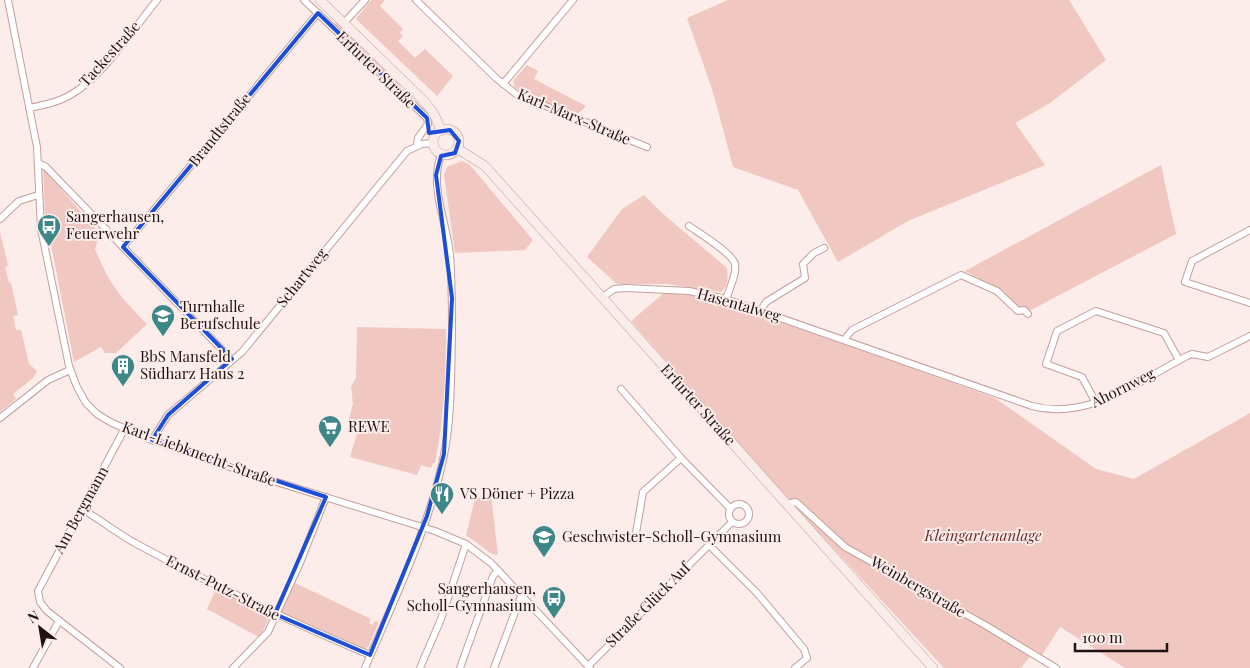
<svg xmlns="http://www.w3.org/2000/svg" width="1250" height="668" viewBox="0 0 1250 668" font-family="'Playfair Display',serif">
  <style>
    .green { fill: #f1c7c1 }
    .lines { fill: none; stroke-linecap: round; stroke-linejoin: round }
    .minor-casing { stroke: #c3a09b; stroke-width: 8 }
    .secondary-casing { stroke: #c3a09b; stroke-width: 10 }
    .minor { stroke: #fff; stroke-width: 6 }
    .secondary { stroke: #faece9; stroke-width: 9 }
    .marked { fill: none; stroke: #1d4ed8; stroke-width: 4; stroke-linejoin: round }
    .labels { text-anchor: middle; stroke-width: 4; stroke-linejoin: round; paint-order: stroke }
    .street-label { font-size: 15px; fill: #1f1311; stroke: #fcecea }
    .poi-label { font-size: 15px; fill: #1f1311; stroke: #fcecea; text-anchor: start }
    .park-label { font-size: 15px; font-style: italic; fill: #6b2b25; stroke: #fcecea }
  </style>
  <rect width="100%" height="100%" fill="#fcecea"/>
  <g class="green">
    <path d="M371 0H385L380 6 403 29 400 33 403 36 398 41 415 58 425 49 453 76 437 96 356 19Z"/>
    <path d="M728 0H1069L1106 60 1050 103 1015 123 1045 165 908 221 838 262 798 190 733 167 713 92 687 18Z"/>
    <path d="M337 21 401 86 399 88 334 25Z"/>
    <path d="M527 65 538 71 534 79 586 106 578 114 547 105V103L515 88 513 81Z"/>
    <path d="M462 161 469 164 533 240 525 250 455 253 444 175 447 167Z"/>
    <path d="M1161 165 1176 234 1029 311 1024 307 1017 309 1000 290 965 271Z"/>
    <path d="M43 168 100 234 95 249C109 284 121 298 147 324L116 353H105L101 347 74 362 45 214Z"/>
    <path d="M644 195 662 213 727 268C728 279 729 285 721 292L667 284H617L587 257 622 209Z"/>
    <path d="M0 232 8 266 5 267 9 283H11L18 315 13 316 16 330H21L29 364 37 371 33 378 13 394 16 399 0 412Z"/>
    <path d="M664 293 701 296 799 327 995 398 1096 469 1134 479 1250 413V668H1125L1060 627 1042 655 1035 650 1021 668H944L787 498 631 321Z"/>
    <path d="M357 327 446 329C446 375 444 419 435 463H433L431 468 421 465 417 475 350 457 360 423 349 419 353 404 351 387 356 378Z"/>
    <path d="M491 495 498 555 492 554 466 535 475 499Z"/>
    <path d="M295 583 371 619 369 623 372 625 375 621 379 622 368 647 365 649 282 613V608Z"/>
    <path d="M218 590 270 616 261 635 259 637 207 609 215 591Z"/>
  </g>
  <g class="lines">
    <g class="minor-casing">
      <g id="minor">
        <path d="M8 0 37 147 41 229 69 366 77 387 86 403 97 414 112 423 152 440 238 470 435 531 466 544 491 563 590 668"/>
        <path d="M304 0 427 118 428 124 418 138 417 145"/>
        <path d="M416 0 496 78 516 94 647 147"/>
        <path d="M344 23 365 0"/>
        <path d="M503 84 573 0"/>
        <path d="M29 108C44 105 59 102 72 94 103 76 134 28 157 0"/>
        <path d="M38 163 46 167 232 360"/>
        <path d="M0 219 19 201 38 195"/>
        <path d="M689 226C699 233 732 253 735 264 737 274 729 290 726 299"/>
        <path d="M1250 230 1192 261 1185 282 1250 303"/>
        <path d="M123 247 318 13"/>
        <path d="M603 297 614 289 626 288 689 291 726 299 1032 406C1088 421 1139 381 1187 356L1192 354 1208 357 1250 336"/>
        <path d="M761 310 766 302 805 278 803 264 814 253 824 248"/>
        <path d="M844 340 852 330 961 275 997 291 1018 311 1024 310 1028 314"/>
        <path d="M621 389 681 458 730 508"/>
        <path d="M1096 403 1082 377 1046 364 1057 331 1096 311 1164 333 1179 360"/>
        <path d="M0 418 48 380 70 370"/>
        <path d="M152 440 168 415 242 352 407 151 422 144 433 143"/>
        <circle cx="739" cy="514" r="10"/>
        <path d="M786 504 796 502 845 547 985 625 1056 668"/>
        <path d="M82 509C99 519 116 532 133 542 210 584 289 621 370 655"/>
        <path d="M635 539 643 492 681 458"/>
        <path d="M709 545 757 593 804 649 807 658 795 668"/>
        <path d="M588 666 732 522"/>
        <path d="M33 668 59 621"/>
        <path d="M120 668 47 611 40 602 38 591 125 428"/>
        <path d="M233 668 268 632 300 563 326 497"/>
        <path d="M365 668C394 600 429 529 444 455 452 415 451 372 452 331 452 306 452 280 450 255 447 223 429 186 441 155"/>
        <path d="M420 668 441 619 466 544"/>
        <path d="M460 668 493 576 498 570"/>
        <path d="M494 668 521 596"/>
      </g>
    </g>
    <g class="secondary-casing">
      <g id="secondary">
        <path d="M320 0 425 102 434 114 441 130"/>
        <circle cx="446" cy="142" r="13"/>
        <path d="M458 149 485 166 933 668"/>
      </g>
    </g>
    <use href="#minor" class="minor"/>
    <use href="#secondary" class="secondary"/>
  </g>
  <path class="marked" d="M318 13 427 118 429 133 450 130 459 141 455 153 441 156 436 175 452 298 444 454 427 516 370 655 275 614 326 497 152 440 168 415 232 359 123 247Z"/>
  <defs>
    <g id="bus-pin" transform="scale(1.25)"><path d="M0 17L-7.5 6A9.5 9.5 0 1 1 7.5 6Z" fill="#3e8788" stroke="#fcecea"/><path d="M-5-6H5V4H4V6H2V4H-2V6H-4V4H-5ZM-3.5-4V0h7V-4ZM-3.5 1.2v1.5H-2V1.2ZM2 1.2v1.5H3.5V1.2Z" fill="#fff"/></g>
    <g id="school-pin" transform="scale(1.25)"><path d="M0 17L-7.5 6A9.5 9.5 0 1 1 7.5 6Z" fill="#3e8788" stroke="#fcecea"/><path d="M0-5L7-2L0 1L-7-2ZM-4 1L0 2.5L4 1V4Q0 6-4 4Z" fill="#fff"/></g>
    <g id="building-pin" transform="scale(1.25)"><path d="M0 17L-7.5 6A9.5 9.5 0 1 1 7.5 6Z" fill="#3e8788" stroke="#fcecea"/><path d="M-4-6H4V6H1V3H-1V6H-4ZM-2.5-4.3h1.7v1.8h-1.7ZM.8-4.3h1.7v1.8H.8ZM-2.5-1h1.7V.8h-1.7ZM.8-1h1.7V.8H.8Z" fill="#fff"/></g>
    <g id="supermarket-pin" transform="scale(1.25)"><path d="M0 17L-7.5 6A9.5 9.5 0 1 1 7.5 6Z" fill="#3e8788" stroke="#fcecea"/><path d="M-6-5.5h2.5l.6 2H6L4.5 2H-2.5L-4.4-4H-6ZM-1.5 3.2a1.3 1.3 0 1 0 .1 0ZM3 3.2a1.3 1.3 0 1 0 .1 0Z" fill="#fff"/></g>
    <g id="restaurant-pin" transform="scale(1.25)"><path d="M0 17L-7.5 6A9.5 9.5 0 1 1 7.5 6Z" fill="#3e8788" stroke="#fcecea"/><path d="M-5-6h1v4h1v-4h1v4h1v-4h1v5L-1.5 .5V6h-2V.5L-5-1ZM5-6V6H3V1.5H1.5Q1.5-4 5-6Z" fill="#fff"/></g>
  </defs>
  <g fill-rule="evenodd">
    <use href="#bus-pin" x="49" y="226"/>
    <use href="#school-pin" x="163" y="316"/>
    <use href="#building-pin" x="123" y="366"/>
    <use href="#supermarket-pin" x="330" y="427"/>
    <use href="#restaurant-pin" x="442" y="494"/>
    <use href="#school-pin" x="544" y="537"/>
    <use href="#bus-pin" x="554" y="598"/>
  </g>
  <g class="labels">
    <g class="street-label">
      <text transform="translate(110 54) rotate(-48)" y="5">Tackestraße</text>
      <text transform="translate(376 70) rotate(44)" y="5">Erfurter Straße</text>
      <text transform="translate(574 117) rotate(23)" y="5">Karl-Marx-Straße</text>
      <text transform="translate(220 130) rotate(-51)" y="5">Brandtstraße</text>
      <text transform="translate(302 278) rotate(-51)" y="5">Schartweg</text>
      <text transform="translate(739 305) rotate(16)" y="5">Hasentalweg</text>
      <text transform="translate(1123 388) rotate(-27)" y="5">Ahornweg</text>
      <text transform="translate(698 405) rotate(48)" y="5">Erfurter Straße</text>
      <text transform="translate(199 454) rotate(20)" y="5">Karl-Liebknecht-Straße</text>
      <text transform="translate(81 510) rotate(-61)" y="5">Am Bergmann</text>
      <text transform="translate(918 587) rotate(30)" y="5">Weinbergstraße</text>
      <text transform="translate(223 588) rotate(27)" y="5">Ernst-Putz-Straße</text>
      <text transform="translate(648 605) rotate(-45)" y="5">Straße Glück Auf</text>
    </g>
    <g class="poi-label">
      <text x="66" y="222">Sangerhausen,<tspan x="66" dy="17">Feuerwehr</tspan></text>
      <text x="180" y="312">Turnhalle<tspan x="180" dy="17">Berufschule</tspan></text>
      <text x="140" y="362">BbS Mansfeld<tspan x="140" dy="17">Südharz Haus 2</tspan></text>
      <text x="348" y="432">REWE</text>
      <text x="460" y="499">VS Döner + Pizza</text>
      <text x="562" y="542">Geschwister-Scholl-Gymnasium</text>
      <text x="536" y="594" text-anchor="end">Sangerhausen,<tspan x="536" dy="17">Scholl-Gymnasium</tspan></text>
    </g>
    <g class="park-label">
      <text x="983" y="541">Kleingartenanlage</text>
    </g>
  </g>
  <g transform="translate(40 628) rotate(329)" stroke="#fcecea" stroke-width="4" paint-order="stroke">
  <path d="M0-4L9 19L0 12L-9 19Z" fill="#1f1311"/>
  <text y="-8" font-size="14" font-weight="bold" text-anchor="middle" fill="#1f1311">N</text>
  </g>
  <path d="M1075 643v8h92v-8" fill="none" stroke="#1f1311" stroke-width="2.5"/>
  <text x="1082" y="643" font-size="15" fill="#1f1311" stroke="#fcecea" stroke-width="4" paint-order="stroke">100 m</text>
</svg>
